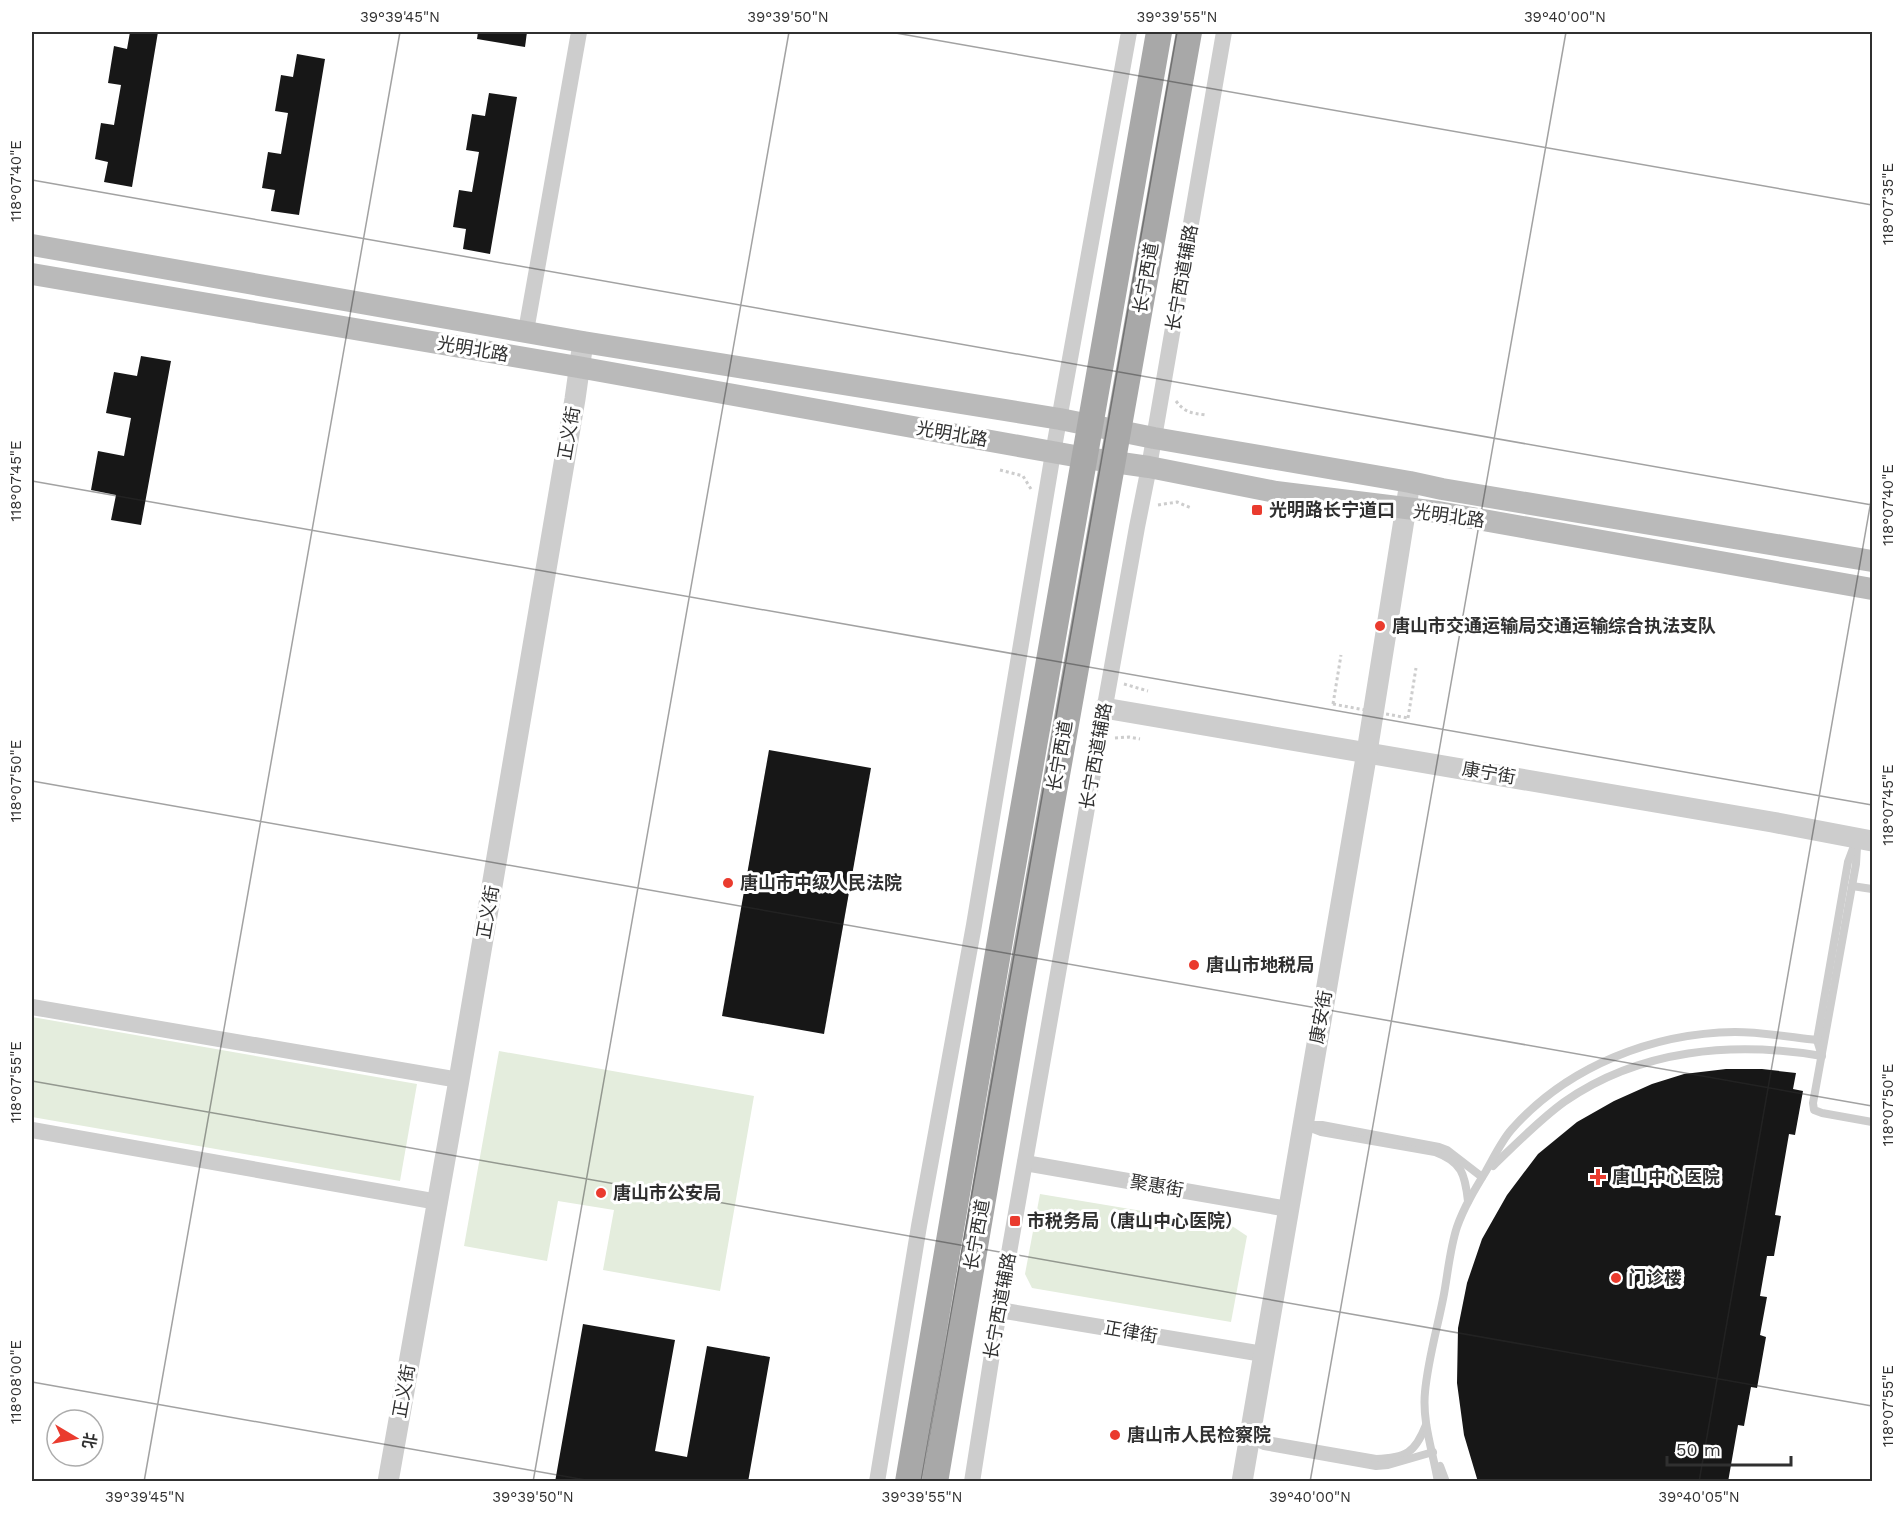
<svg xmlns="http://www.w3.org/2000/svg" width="1904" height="1513" viewBox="0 0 1904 1513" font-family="'Work Sans','Noto Sans SC',sans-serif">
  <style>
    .green { fill: #e4eddd }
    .building { fill: #171717 }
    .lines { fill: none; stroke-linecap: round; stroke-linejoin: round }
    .path { stroke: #cdcdcd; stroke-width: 3; stroke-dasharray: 3 3; stroke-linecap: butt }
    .service { stroke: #cdcdcd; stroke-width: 8 }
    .minor { stroke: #cdcdcd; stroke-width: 16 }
    .tertiary { stroke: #cdcdcd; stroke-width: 21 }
    .secondary { stroke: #bababa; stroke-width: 22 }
    .primary { stroke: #a8a8a8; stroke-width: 26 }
    .path-bridge { stroke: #cdcdcd; stroke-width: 3; stroke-dasharray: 3 3; stroke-linecap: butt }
    .ticks { fill: none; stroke: #303030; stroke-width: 1.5; stroke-opacity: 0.45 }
    .poi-dot { fill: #ea3b2e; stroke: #fff; stroke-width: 2 }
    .labels { text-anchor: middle; stroke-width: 6; stroke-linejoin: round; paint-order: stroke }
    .street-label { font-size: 18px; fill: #303030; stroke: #fff }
    .poi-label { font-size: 18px; font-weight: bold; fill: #303030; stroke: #fff; text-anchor: start }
    .neatline { fill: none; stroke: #303030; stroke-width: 2 }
    .ticks-label { font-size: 15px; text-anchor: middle; fill: #303030 }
  </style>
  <rect width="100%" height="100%" fill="#fff"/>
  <g class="green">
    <path d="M32 1017 417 1084 400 1181 32 1117Z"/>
    <path d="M499 1051 754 1096 720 1291 603 1270 614 1210 558 1201 547 1261 464 1246Z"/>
    <path d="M1040 1194 1232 1226 1247 1236 1231 1322 1032 1288 1025 1274Z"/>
  </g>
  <g class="building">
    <path d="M130 32H158L132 187 104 182 108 162 95 159 101 123 114 125 121 85 108 83 114 46 127 49Z"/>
    <path d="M478 32H527L525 47 477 39Z"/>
    <path d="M297 54 325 59 299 215 271 211 275 190 262 188 268 152 281 154 288 113 275 111 281 75 293 77Z"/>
    <path d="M489 93 517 97 490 254 463 249 466 229 453 227 459 190 472 192 479 152 466 150 472 114 485 116Z"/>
    <path d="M141 356 171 361 141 525 111 520 116 495 91 490 98 451 124 456 131 418 106 413 114 372 137 376Z"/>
    <path d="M769 750 871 768 824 1034 722 1016Z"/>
    <path d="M1726 1069H1762L1796 1073 1793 1089 1803 1091 1795 1135 1789 1134 1775 1215 1781 1216 1774 1256H1767L1760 1296 1767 1297 1760 1335 1766 1337 1757 1388 1751 1387 1744 1426 1738 1425 1728 1482H1478L1464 1435 1457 1383 1458 1328 1467 1283 1482 1239 1507 1195 1538 1154 1577 1122 1614 1101 1652 1084 1684 1074Z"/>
    <path d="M583 1324 675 1340 655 1451 687 1457 707 1346 770 1357 748 1482H555Z"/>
  </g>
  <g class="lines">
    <g class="path">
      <path d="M1176 401C1185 413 1192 413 1206 415"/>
      <path d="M1000 470 1023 476 1031 489"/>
      <path d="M1158 505 1177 502 1191 508"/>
      <path d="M1124 684 1148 691"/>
      <path d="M1333 704 1341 655"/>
      <path d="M1408 718 1416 668"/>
      <path d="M1115 738 1129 737 1140 739"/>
    </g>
    <g class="service">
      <path d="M1857 847 1856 864 1813 1103 1814 1110 1822 1113 1872 1122"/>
      <path d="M1852 886 1872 889"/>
      <path d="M1303 1125 1321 1132 1435 1152C1462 1162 1465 1174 1468 1201"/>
      <path d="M1309 1125H1322L1439 1147 1447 1150 1482 1177"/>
      <path d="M1493 1166C1516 1144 1538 1121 1564 1102 1640 1049 1733 1041 1822 1056L1817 1040"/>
      <path d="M1250 1439 1267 1440 1376 1459C1406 1458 1415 1453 1426 1425"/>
      <path d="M1252 1441 1264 1446 1376 1466 1388 1465 1433 1452"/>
      <path d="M1440 1466 1446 1482"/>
      <path d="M1438 1482C1433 1452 1422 1422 1425 1392 1428 1359 1438 1326 1444 1294 1448 1272 1450 1248 1457 1227 1464 1207 1475 1189 1486 1171 1494 1157 1502 1140 1512 1129 1568 1066 1653 1033 1735 1032 1762 1032 1790 1037 1817 1040L1848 862 1857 838"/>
    </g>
    <g class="minor">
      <path d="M526 331 579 32"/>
      <path d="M32 1007 459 1080"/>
      <path d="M32 1130 438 1202"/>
      <path d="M1025 1163 1288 1209"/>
      <path d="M999 1310 1263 1354"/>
      <path d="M877 1482 919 1226 974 925 1053 453 1129 32"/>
      <path d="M972 1482 999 1310 1098 745 1137 527 1149 467 1224 32"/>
    </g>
    <g class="tertiary">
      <path d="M1104 708 1772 822 1872 841"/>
      <path d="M388 1482 459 1080 575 399 583 342"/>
      <path d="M1242 1482 1367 752 1410 482"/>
    </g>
    <g class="secondary">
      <path d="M32 245 583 342 1060 419 1154 438 1410 482 1442 489 1872 561"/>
      <path d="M32 274 578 367 1086 458 1149 467 1276 492 1438 512 1872 589"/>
    </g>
    <g class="primary">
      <path d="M908 1482 1002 929 1159 32"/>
      <path d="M935 1482 1015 1011 1189 32"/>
    </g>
    <path class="path-bridge" d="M1333 704 1408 718"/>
  </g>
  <path class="ticks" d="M890 32 1872 205M32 180 1872 505M32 481 1872 805M32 781 1872 1106M32 1081 1872 1406M32 1382 597 1482M144 1482 400 32M533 1482 789 32M921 1482 1177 32M1310 1482 1566 32M1699 1482 1872 495"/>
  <g class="poi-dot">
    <rect x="1251" y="504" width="12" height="12" rx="3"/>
    <circle cx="1380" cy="626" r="6"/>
    <circle cx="728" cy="883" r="6"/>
    <circle cx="1194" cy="965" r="6"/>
    <path d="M1595 1168h6v6h6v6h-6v6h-6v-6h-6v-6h6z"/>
    <circle cx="601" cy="1193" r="6"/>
    <rect x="1009" y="1215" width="12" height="12" rx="3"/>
    <circle cx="1616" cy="1278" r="6"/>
    <circle cx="1115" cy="1435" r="6"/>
  </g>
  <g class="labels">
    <g class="street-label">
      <text transform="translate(1146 278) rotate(-80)" y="6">长宁西道</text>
      <text transform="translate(1182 278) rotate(-80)" y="6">长宁西道辅路</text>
      <text transform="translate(473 349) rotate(10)" y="6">光明北路</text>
      <text transform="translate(569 433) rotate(-80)" y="6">正义街</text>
      <text transform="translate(952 434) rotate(10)" y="6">光明北路</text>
      <text transform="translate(1449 516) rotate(8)" y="6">光明北路</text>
      <text transform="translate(1060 756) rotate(-80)" y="6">长宁西道</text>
      <text transform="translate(1096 756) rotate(-80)" y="6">长宁西道辅路</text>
      <text transform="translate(1489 773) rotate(10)" y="6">康宁街</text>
      <text transform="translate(488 912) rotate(-80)" y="6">正义街</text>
      <text transform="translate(1321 1017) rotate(-80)" y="6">康安街</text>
      <text transform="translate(1157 1186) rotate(10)" y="6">聚惠街</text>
      <text transform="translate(977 1235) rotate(-80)" y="6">长宁西道</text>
      <text transform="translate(1000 1306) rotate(-80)" y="6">长宁西道辅路</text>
      <text transform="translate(1131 1332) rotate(10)" y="6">正律街</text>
      <text transform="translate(404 1391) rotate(-80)" y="6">正义街</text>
    </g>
    <g class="poi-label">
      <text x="1269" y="516">光明路长宁道口</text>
      <text x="1392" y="632">唐山市交通运输局交通运输综合执法支队</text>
      <text x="740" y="889">唐山市中级人民法院</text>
      <text x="1206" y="971">唐山市地税局</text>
      <text x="1612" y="1183">唐山中心医院</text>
      <text x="613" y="1199">唐山市公安局</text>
      <text x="1027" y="1227">市税务局（唐山中心医院）</text>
      <text x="1628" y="1284">门诊楼</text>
      <text x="1127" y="1441">唐山市人民检察院</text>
    </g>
  </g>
  <rect width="1904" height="1513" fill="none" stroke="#ffffff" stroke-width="66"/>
  <g transform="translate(75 1438) rotate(100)"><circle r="28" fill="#ffffff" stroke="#acacac" stroke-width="1.5"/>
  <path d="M0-4.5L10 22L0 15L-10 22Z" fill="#ea3b2e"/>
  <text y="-9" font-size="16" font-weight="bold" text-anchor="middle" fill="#303030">北</text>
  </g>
  <path d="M1667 1456v9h124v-9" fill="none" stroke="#303030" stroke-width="3"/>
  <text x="1676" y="1456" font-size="18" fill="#303030" stroke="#ffffff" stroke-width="4.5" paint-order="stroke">50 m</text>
  <rect x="33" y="33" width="1838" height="1447" class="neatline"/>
  <g class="ticks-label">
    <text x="400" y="22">39°39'45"N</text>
    <text x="788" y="22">39°39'50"N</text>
    <text x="1177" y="22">39°39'55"N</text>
    <text x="1565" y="22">39°40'00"N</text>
    <text transform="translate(16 181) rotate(-90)" y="5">118°07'40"E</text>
    <text transform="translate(1888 204) rotate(-90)" y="5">118°07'35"E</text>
    <text transform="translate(16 481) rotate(-90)" y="5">118°07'45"E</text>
    <text transform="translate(1888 505) rotate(-90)" y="5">118°07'40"E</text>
    <text transform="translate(16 781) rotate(-90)" y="5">118°07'50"E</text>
    <text transform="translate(1888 805) rotate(-90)" y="5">118°07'45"E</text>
    <text transform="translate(16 1082) rotate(-90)" y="5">118°07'55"E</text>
    <text transform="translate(1888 1105) rotate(-90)" y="5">118°07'50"E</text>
    <text transform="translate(16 1382) rotate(-90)" y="5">118°08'00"E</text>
    <text transform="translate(1888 1406) rotate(-90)" y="5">118°07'55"E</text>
    <text x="145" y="1502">39°39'45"N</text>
    <text x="533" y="1502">39°39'50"N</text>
    <text x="922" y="1502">39°39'55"N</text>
    <text x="1310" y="1502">39°40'00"N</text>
    <text x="1699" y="1502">39°40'05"N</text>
  </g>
</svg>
